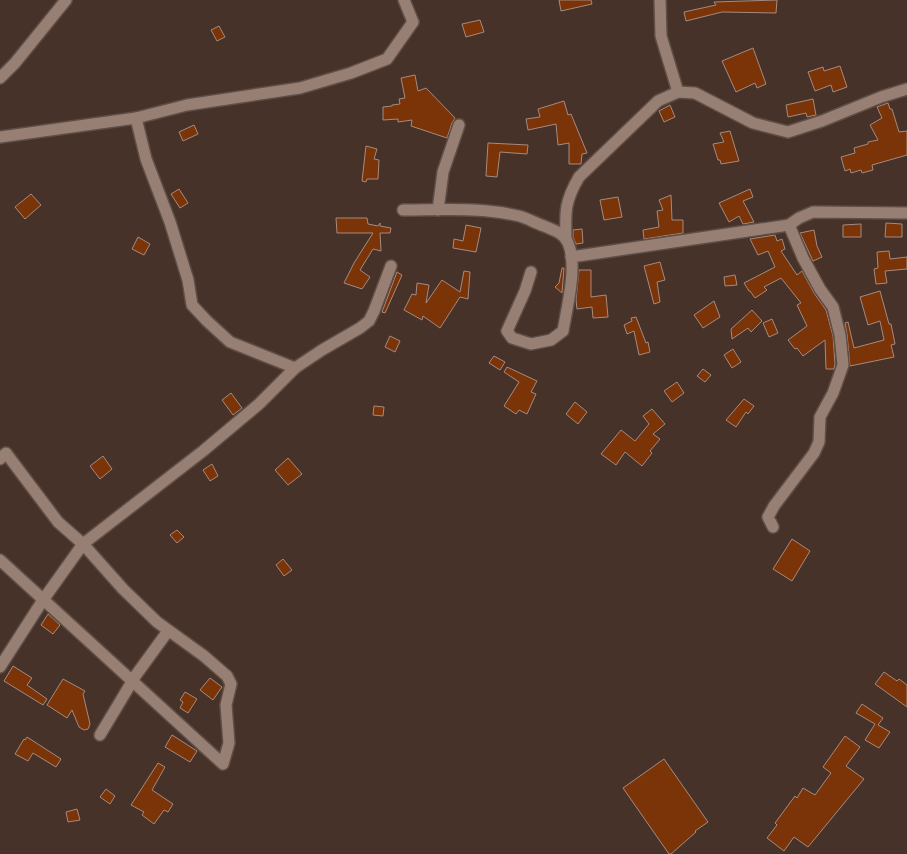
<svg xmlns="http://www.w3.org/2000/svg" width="907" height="854" viewBox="0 0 907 854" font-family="'DejaVu Sans',sans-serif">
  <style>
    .building { fill: #7b3308; stroke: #a48b80 }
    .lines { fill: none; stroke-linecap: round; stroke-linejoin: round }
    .street-casing { stroke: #5f4e46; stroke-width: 14 }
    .street { stroke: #987f74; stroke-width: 11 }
  </style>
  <rect width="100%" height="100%" fill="#473229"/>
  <g class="building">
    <path d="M559 0H591L592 4 561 11Z"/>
    <path d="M777 0 776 13 722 12 686 21 684 12 716 5 714 2Z"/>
    <path d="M480 20 484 32 466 37 462 24Z"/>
    <path d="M219 26 225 37 217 41 211 30Z"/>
    <path d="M753 48 766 84 757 88 755 83 736 92 722 61Z"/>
    <path d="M840 66 847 87 833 92 831 85 815 91 808 72 823 67 824 71Z"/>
    <path d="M415 75 418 91 426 88 455 118 452 123 447 138 411 126 412 120 398 122V119L383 120V107L392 106V105L400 104 399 99 405 98 401 78Z"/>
    <path d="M813 99 816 115 807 117 806 113 788 117 786 105Z"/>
    <path d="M564 101 568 115 571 114 587 153 582 154 581 164H569V143L558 145 556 124 528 130 526 119 540 117 538 109Z"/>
    <path d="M888 103 890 109H892L899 132 907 131V155L872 165 873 170 862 173 861 170 851 173 850 169 845 171 841 157 855 153 854 148 868 144V142L878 140 870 125 882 118 877 107Z"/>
    <path d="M670 105 675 117 664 122 659 111Z"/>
    <path d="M194 125 198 134 183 141 179 132Z"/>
    <path d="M730 131 739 161 721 164 720 160H718L713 144 724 142 720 133Z"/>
    <path d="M488 143 528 145 527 154 500 152 497 177 486 176Z"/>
    <path d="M366 146 377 149 374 159 379 160 378 179H367L366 182 362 181Z"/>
    <path d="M179 189 188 203 180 208 171 194Z"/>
    <path d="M750 189 753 197 743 201 754 222 743 224 739 216 729 222 719 203Z"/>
    <path d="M31 194 41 205 25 219 15 207Z"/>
    <path d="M671 195 672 220H683V233L644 239 643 230 659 227 657 211 663 210 659 200Z"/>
    <path d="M618 197 622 217 604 220 600 200Z"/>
    <path d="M336 218H367L368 224 378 226 380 223V226L391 228 390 233H380L381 251 373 249 360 270 370 277 362 289 344 283 354 263 373 233H337Z"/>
    <path d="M886 223 902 224V237H885Z"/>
    <path d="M861 224V237H843V225Z"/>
    <path d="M466 225 481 228 476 252 453 248 454 239 463 241Z"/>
    <path d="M582 229 583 243 576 244 573 237V230Z"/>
    <path d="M814 230 817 246 822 257 813 261 800 233Z"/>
    <path d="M775 235 777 241 782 239 785 249 781 251 797 275 802 271 814 293 826 310 833 336 835 364 834 369H826L825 340 803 356 797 348 795 349 788 340 807 326 797 305 801 303 781 278 764 287 767 290 755 298 750 291H749L744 283 775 267 768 251 758 255 750 239Z"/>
    <path d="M138 237 150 244 144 255 132 249Z"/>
    <path d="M889 251 890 259 907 257V269L885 271 887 283 876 284 874 269 878 268 877 252Z"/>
    <path d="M660 262 665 280 657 282 660 302 654 304 644 266Z"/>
    <path d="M562 268H564L562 293 555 287 559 283Z"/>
    <path d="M579 270H591V297L606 295 608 317 593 318 592 307 577 309 576 300Z"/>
    <path d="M464 271 470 272 468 299 460 297 440 328 423 316 422 320 404 310 412 294 416 295 417 283 429 285 426 303 442 280 460 292Z"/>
    <path d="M397 272 402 275 385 313 382 312Z"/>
    <path d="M735 275 737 285 725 286 724 277Z"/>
    <path d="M880 291 889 324H891L895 344 891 345 894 357 850 366 847 334 845 323 848 322 854 348 884 340 880 321 868 325 860 297Z"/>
    <path d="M714 301 720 317 703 328 694 315Z"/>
    <path d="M752 310 762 321 751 332 748 328 732 339 731 329Z"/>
    <path d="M636 317 646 343 648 342 650 352 639 355 634 331 627 334 624 325 632 321 631 318Z"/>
    <path d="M772 319 778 333 769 337 763 323Z"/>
    <path d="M390 336 400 341 395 352 385 347Z"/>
    <path d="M733 349 741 362 732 368 724 355Z"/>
    <path d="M494 356 505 362 500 370 489 363Z"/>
    <path d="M507 367 537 381 531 392 536 394 527 414 519 410 516 414 504 406 519 382 504 372Z"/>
    <path d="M703 369 711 375 705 382 697 376Z"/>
    <path d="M677 382 684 393 672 402 664 391Z"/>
    <path d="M231 393 242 408 233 415 222 400Z"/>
    <path d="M744 399 754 406 748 414 746 412 736 427 726 420Z"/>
    <path d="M575 402 587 412 578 424 566 414Z"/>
    <path d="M374 406 384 407 383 416 373 415Z"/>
    <path d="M652 409 665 424 653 434 660 439 650 451 652 453 642 466 625 452 616 465 601 454 621 430 635 441 649 424 643 416Z"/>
    <path d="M103 456 112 469 100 479 90 466Z"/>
    <path d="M288 458 302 474 288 485 275 470Z"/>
    <path d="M212 464 218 476 210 481 203 470Z"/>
    <path d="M177 530 184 537 177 543 170 535Z"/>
    <path d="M792 539 810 551 792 581 773 569Z"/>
    <path d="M283 559 292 570 284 576 276 565Z"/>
    <path d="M48 614 60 625 53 634 41 625Z"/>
    <path d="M13 666 32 678 27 685 47 699 43 705 4 681Z"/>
    <path d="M884 672 897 681 899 679 907 685V707L875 684Z"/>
    <path d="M210 678 222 687 213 700 200 690Z"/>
    <path d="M63 679 85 691 83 694 90 724 88 729 84 730 79 727 72 710 67 718 47 705Z"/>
    <path d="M185 692 197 699 188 713 180 708 183 702 180 700Z"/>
    <path d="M862 704 883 718 878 725 890 732 879 748 865 740 875 724 856 713Z"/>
    <path d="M172 735 197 751 190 762 165 747Z"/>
    <path d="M845 736 860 747 846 766 864 779 808 847 794 837 784 851 767 838 777 825 775 823 795 796 797 798 803 788 815 795 831 773 823 767Z"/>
    <path d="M27 737 61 759 56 767 33 753 28 761 15 754 24 739 25 740Z"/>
    <path d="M664 759 708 822 695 831 696 832 671 854H669L623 788Z"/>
    <path d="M158 763 165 767 152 790 173 804 168 812 164 810 154 824 142 815 144 812 131 805Z"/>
    <path d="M106 789 115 796 110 804 100 797Z"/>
    <path d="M77 809 80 820 68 822 66 812Z"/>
  </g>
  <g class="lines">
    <g class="street-casing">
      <g id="street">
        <path d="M660 0 661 36 678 92"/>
        <path d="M0 78 15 63 66 0"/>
        <path d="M136 118 146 159 170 222 188 280 192 305 207 321 230 342 295 368"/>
        <path d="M0 137 136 118 187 105 300 88 351 73 387 59 413 22 404 0"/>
        <path d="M403 210C441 210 481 207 519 216 527 218 535 223 544 226 553 230 564 233 568 243 578 265 567 307 563 331L551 340 531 344 512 338 507 331 525 291 531 272"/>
        <path d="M438 210 443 172 459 125"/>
        <path d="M566 239C565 211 565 201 579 177L658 101 678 92 695 93 753 123 788 132 822 121 881 97 907 89"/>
        <path d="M571 257 789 225 799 218 813 212 907 213"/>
        <path d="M0 459 6 453 58 522 83 544 123 589 157 622 204 656 227 676 231 684 226 705 229 743 223 764 0 560"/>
        <path d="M773 527 768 517 774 506 814 453 819 442 820 417 833 393 843 365 840 335 833 307 820 289 803 258 789 225"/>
        <path d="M0 667 43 600 83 544 203 451 259 404 295 368 322 350 360 328 369 321 374 311 391 266"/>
        <path d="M100 735 136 675 168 631"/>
      </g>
    </g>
    <use href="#street" class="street"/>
  </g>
</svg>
